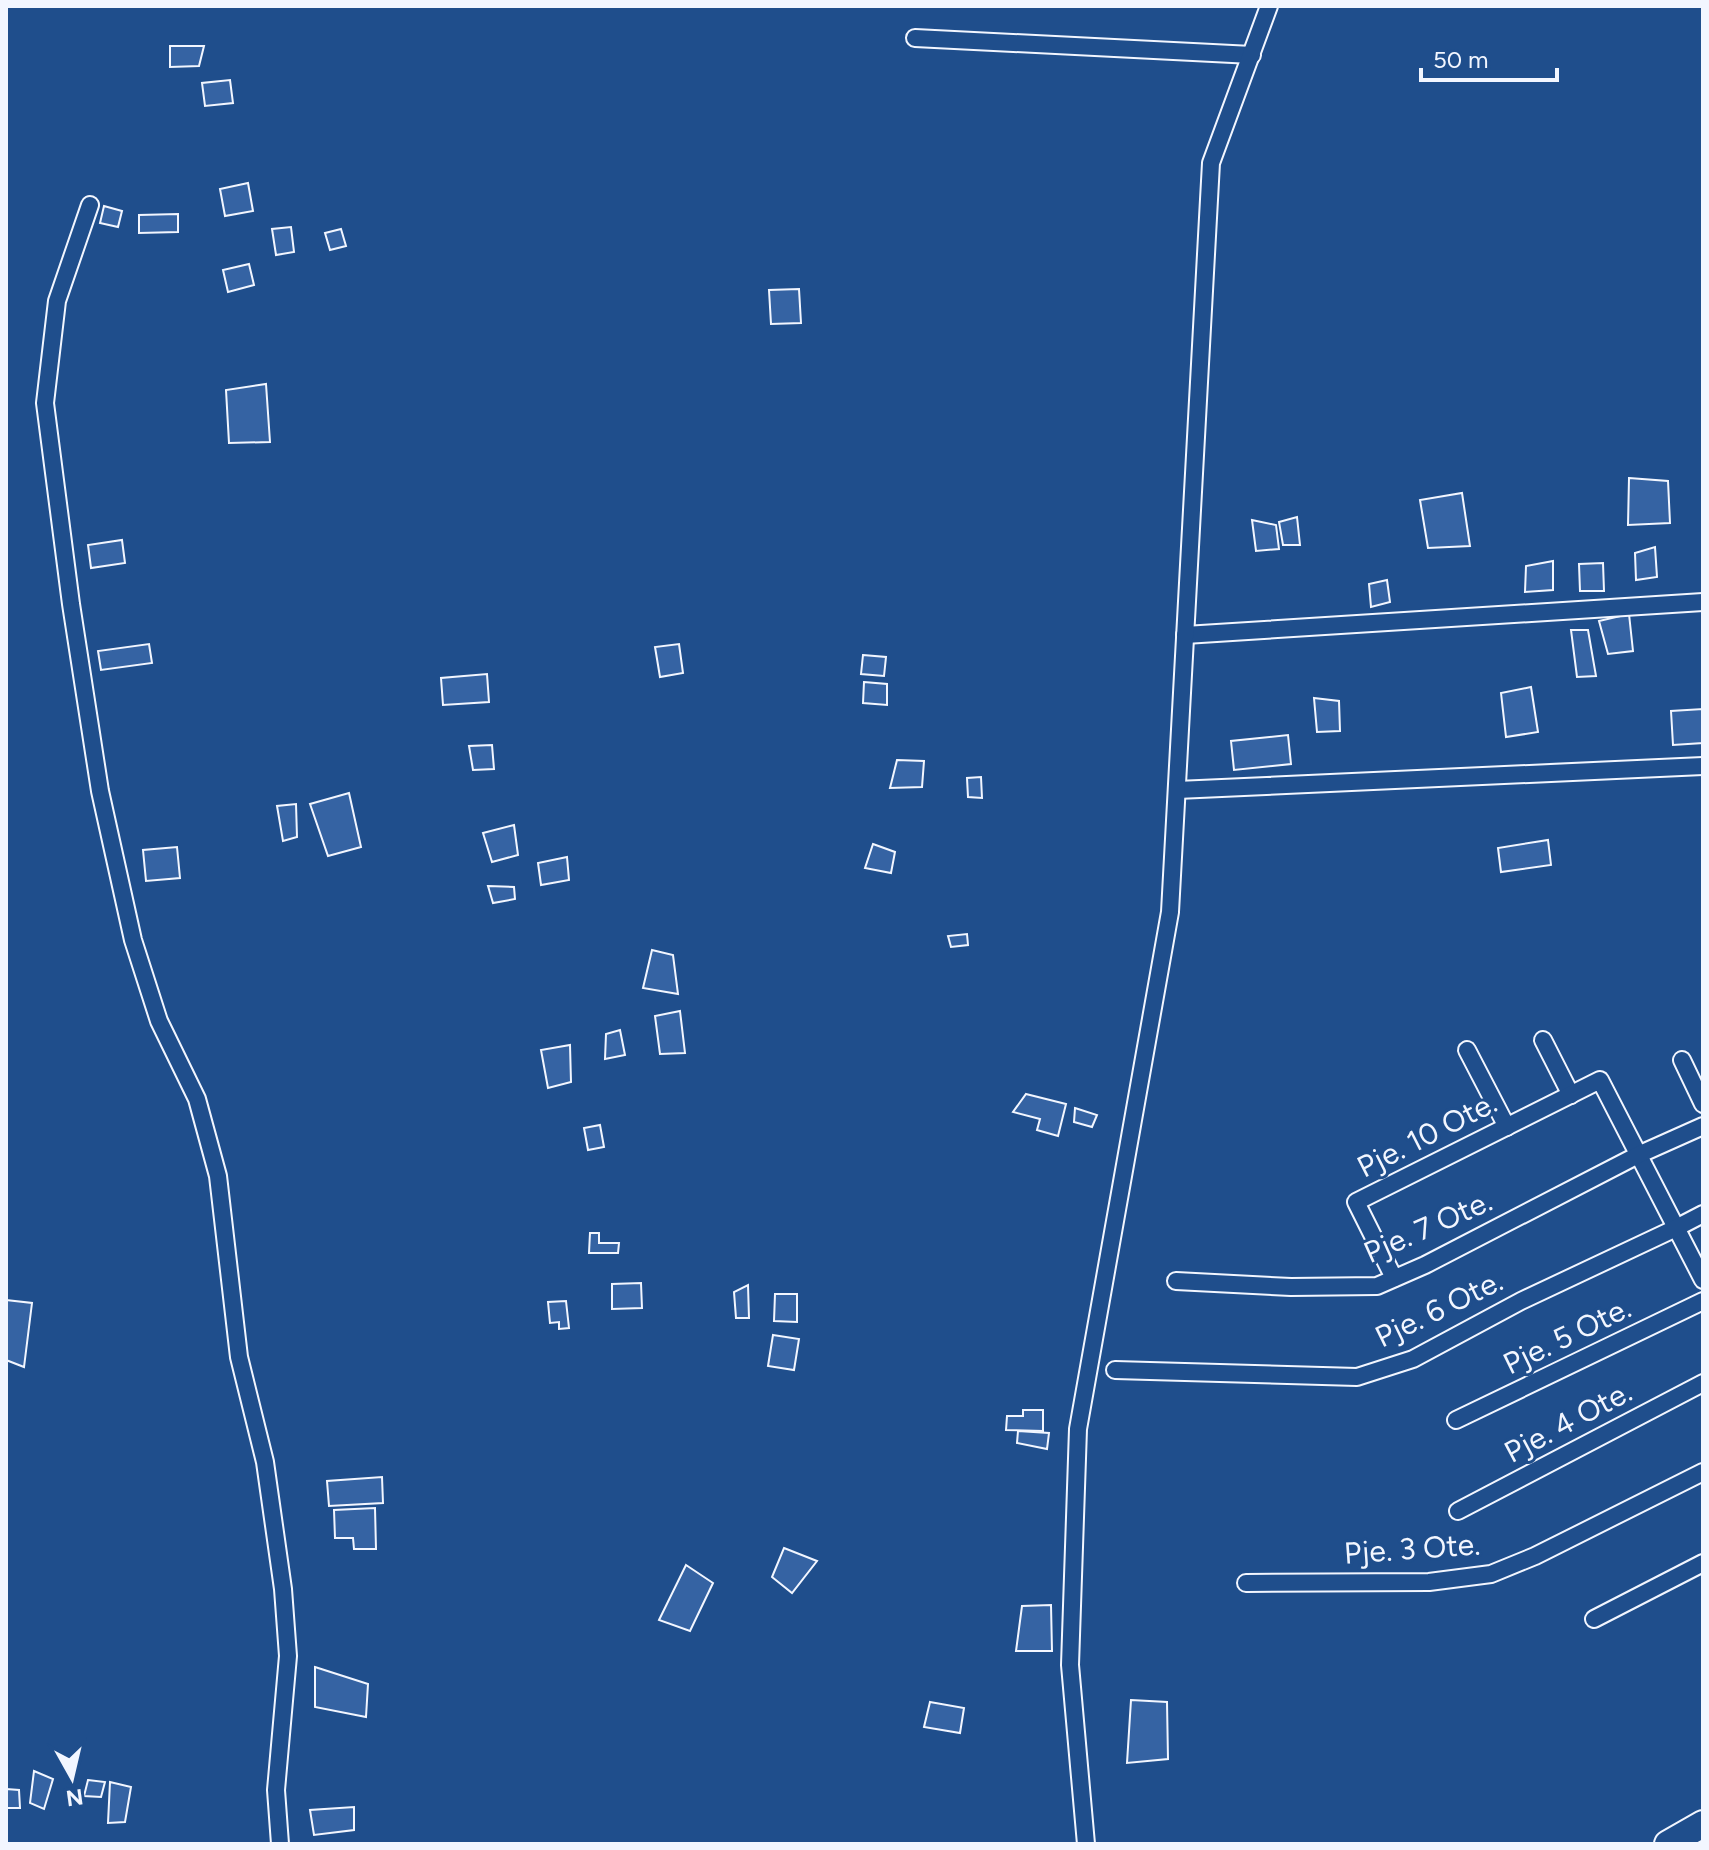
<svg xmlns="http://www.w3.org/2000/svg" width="1709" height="1850" viewBox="0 0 1709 1850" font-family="Figtree,sans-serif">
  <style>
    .building { fill: #3563a3; stroke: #f2f6ff; stroke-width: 2 }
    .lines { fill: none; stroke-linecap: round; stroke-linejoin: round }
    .street-casing { stroke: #f2f6ff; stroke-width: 20 }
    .primary-casing { stroke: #f2f6ff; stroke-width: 30 }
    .street { stroke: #1f4e8c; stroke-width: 16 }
    .primary { stroke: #1f4e8c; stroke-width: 26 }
    .labels { text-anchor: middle; stroke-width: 6; stroke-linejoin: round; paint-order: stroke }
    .street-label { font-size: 30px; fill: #f2f6ff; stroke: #1f4e8c }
  </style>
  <rect width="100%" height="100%" fill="#1f4e8c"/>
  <g class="building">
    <path d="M170 46H204L199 66 170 67Z"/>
    <path d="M230 80 233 103 205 106 202 83Z"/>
    <path d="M248 183 253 211 225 216 220 189Z"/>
    <path d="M104 206 122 211 118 227 100 223Z"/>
    <path d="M178 214V232L139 233V215Z"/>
    <path d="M291 227 294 252 276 255 272 229Z"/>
    <path d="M341 229 346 246 330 250 325 233Z"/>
    <path d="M249 264 254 285 228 292 223 270Z"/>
    <path d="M799 289 801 323 771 324 769 290Z"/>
    <path d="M266 384 270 442 229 443 226 390Z"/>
    <path d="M1629 478 1668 481 1670 523 1628 525Z"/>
    <path d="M1462 493 1470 546 1428 548 1420 500Z"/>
    <path d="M1297 517 1300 545H1283L1279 522Z"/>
    <path d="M1252 520 1276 525 1279 549 1256 551Z"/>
    <path d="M122 540 125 563 91 568 88 545Z"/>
    <path d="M1655 547 1657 577 1636 580 1635 553Z"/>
    <path d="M1553 561V590L1525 592 1526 566Z"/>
    <path d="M1603 563 1604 591H1580L1579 564Z"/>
    <path d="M1387 580 1390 602 1371 607 1369 584Z"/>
    <path d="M1629 614 1633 651 1608 654 1599 621Z"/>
    <path d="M1571 630H1588L1596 676 1577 677Z"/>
    <path d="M149 644 152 663 101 670 98 651Z"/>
    <path d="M679 644 683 673 660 677 655 647Z"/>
    <path d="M863 655 886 657 884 676 861 674Z"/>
    <path d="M487 674 489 702 443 705 441 678Z"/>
    <path d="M864 682 887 684V705L863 703Z"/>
    <path d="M1531 687 1538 732 1506 737 1501 693Z"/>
    <path d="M1314 698 1339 701 1340 731 1317 732Z"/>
    <path d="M1703 709V743L1673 745 1671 711Z"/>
    <path d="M1288 735 1291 764 1234 770 1231 741Z"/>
    <path d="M492 745 494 769 473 770 469 746Z"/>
    <path d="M897 760 924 761 922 787 890 788Z"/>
    <path d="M981 777 982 798 968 797 967 778Z"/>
    <path d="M349 793 361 847 328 856 310 804Z"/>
    <path d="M296 804 297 837 283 841 277 806Z"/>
    <path d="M514 825 518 855 492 862 483 833Z"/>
    <path d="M1548 840 1551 865 1501 872 1498 848Z"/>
    <path d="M873 844 895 852 891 873 865 868Z"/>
    <path d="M177 847 180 878 146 881 143 850Z"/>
    <path d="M567 857 569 880 541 885 538 863Z"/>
    <path d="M488 886 514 887 515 899 493 903Z"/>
    <path d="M967 934 968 945 951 947 948 936Z"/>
    <path d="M652 950 673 955 678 994 643 988Z"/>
    <path d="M680 1011 685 1053 660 1054 655 1016Z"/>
    <path d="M620 1030 625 1055 605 1059 606 1034Z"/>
    <path d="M570 1045 571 1082 548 1088 541 1050Z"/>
    <path d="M1026 1094 1066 1104 1058 1136 1037 1130 1040 1119 1013 1112Z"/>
    <path d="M1075 1108 1097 1115 1092 1127 1074 1122Z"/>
    <path d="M600 1125 604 1147 588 1150 584 1128Z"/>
    <path d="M590 1233H599V1243H619L618 1253H589Z"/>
    <path d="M641 1283 642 1308 612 1309V1284Z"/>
    <path d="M748 1285 749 1318H736L734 1292Z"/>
    <path d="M775 1294H797V1322L774 1321Z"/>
    <path d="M6 1300 32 1303 24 1367 6 1360Z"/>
    <path d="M566 1301 569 1328 559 1329V1322L550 1323 548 1302Z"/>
    <path d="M773 1335 799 1339 794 1370 768 1366Z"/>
    <path d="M1023 1410H1043V1431L1006 1430 1007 1416H1023Z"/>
    <path d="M1018 1431 1049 1433 1047 1449 1017 1443Z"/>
    <path d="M382 1477 383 1503 329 1506 327 1481Z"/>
    <path d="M375 1508 376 1549H354L353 1538H335L334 1510Z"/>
    <path d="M784 1548 817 1561 792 1593 772 1577Z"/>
    <path d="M686 1565 713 1583 690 1631 659 1620Z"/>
    <path d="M1051 1605 1052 1651H1016L1022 1606Z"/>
    <path d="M315 1667 368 1684 366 1717 315 1707Z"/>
    <path d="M1131 1700 1167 1702 1168 1759 1127 1763Z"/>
    <path d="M930 1702 964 1708 960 1733 924 1727Z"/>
    <path d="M34 1771 53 1779 44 1809 30 1803Z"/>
    <path d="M88 1780 105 1782 101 1797 84 1796Z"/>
    <path d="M110 1782 131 1787 125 1822 108 1823Z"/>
    <path d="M6 1789 19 1790 20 1808H6Z"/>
    <path d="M354 1807V1830L314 1835 310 1810Z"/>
  </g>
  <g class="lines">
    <g class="street-casing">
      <g id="street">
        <path d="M915 38 1252 55"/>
        <path d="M90 205 57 301 45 403 71 604 100 791 133 940 159 1021 197 1099 218 1176 239 1357 265 1462 283 1589 288 1656 276 1790 280 1844"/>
        <path d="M1185 635 1703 602"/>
        <path d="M1177 790 1703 766"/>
        <path d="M1543 1040 1571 1095"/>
        <path d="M1467 1050 1507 1127"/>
        <path d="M1682 1060 1703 1104"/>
        <path d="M1394 1278 1356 1202 1600 1080 1703 1280"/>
        <path d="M1176 1281 1291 1287 1377 1286 1425 1265 1638 1155 1703 1126"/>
        <path d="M1115 1370 1357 1377 1413 1359 1521 1301 1676 1228 1703 1214"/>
        <path d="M1456 1420 1703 1301"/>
        <path d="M1458 1511 1703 1383"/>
        <path d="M1246 1583 1429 1582 1491 1574 1535 1556 1703 1472"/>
        <path d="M1594 1619 1703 1563"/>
        <path d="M1086 1844 1070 1665 1078 1429 1170 912 1211 163 1269 6"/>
      </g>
    </g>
    <g class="primary-casing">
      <path id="primary" d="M1668 1844 1703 1824"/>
    </g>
    <use href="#street" class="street"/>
    <use href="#primary" class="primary"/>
  </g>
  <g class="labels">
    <g class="street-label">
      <text transform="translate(1427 1135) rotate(-27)" y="10">Pje. 10 Ote.</text>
      <text transform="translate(1428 1227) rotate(-24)" y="10">Pje. 7 Ote.</text>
      <text transform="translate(1439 1309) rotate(-26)" y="10">Pje. 6 Ote.</text>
      <text transform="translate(1567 1336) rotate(-26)" y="10">Pje. 5 Ote.</text>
      <text transform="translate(1568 1422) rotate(-28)" y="10">Pje. 4 Ote.</text>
      <text transform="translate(1412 1549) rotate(-4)" y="10">Pje. 3 Ote.</text>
    </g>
  </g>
  <rect width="1709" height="1850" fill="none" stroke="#f2f6ff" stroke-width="16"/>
  <g transform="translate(72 1778) rotate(172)" stroke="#1f4e8c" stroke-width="6" paint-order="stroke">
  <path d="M0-6L14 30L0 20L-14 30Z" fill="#f2f6ff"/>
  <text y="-12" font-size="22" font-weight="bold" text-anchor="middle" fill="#f2f6ff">N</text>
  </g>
  <path d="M1421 68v12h136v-12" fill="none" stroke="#f2f6ff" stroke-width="4"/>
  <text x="1433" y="68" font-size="24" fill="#f2f6ff" stroke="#1f4e8c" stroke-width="6" paint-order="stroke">50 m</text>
</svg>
